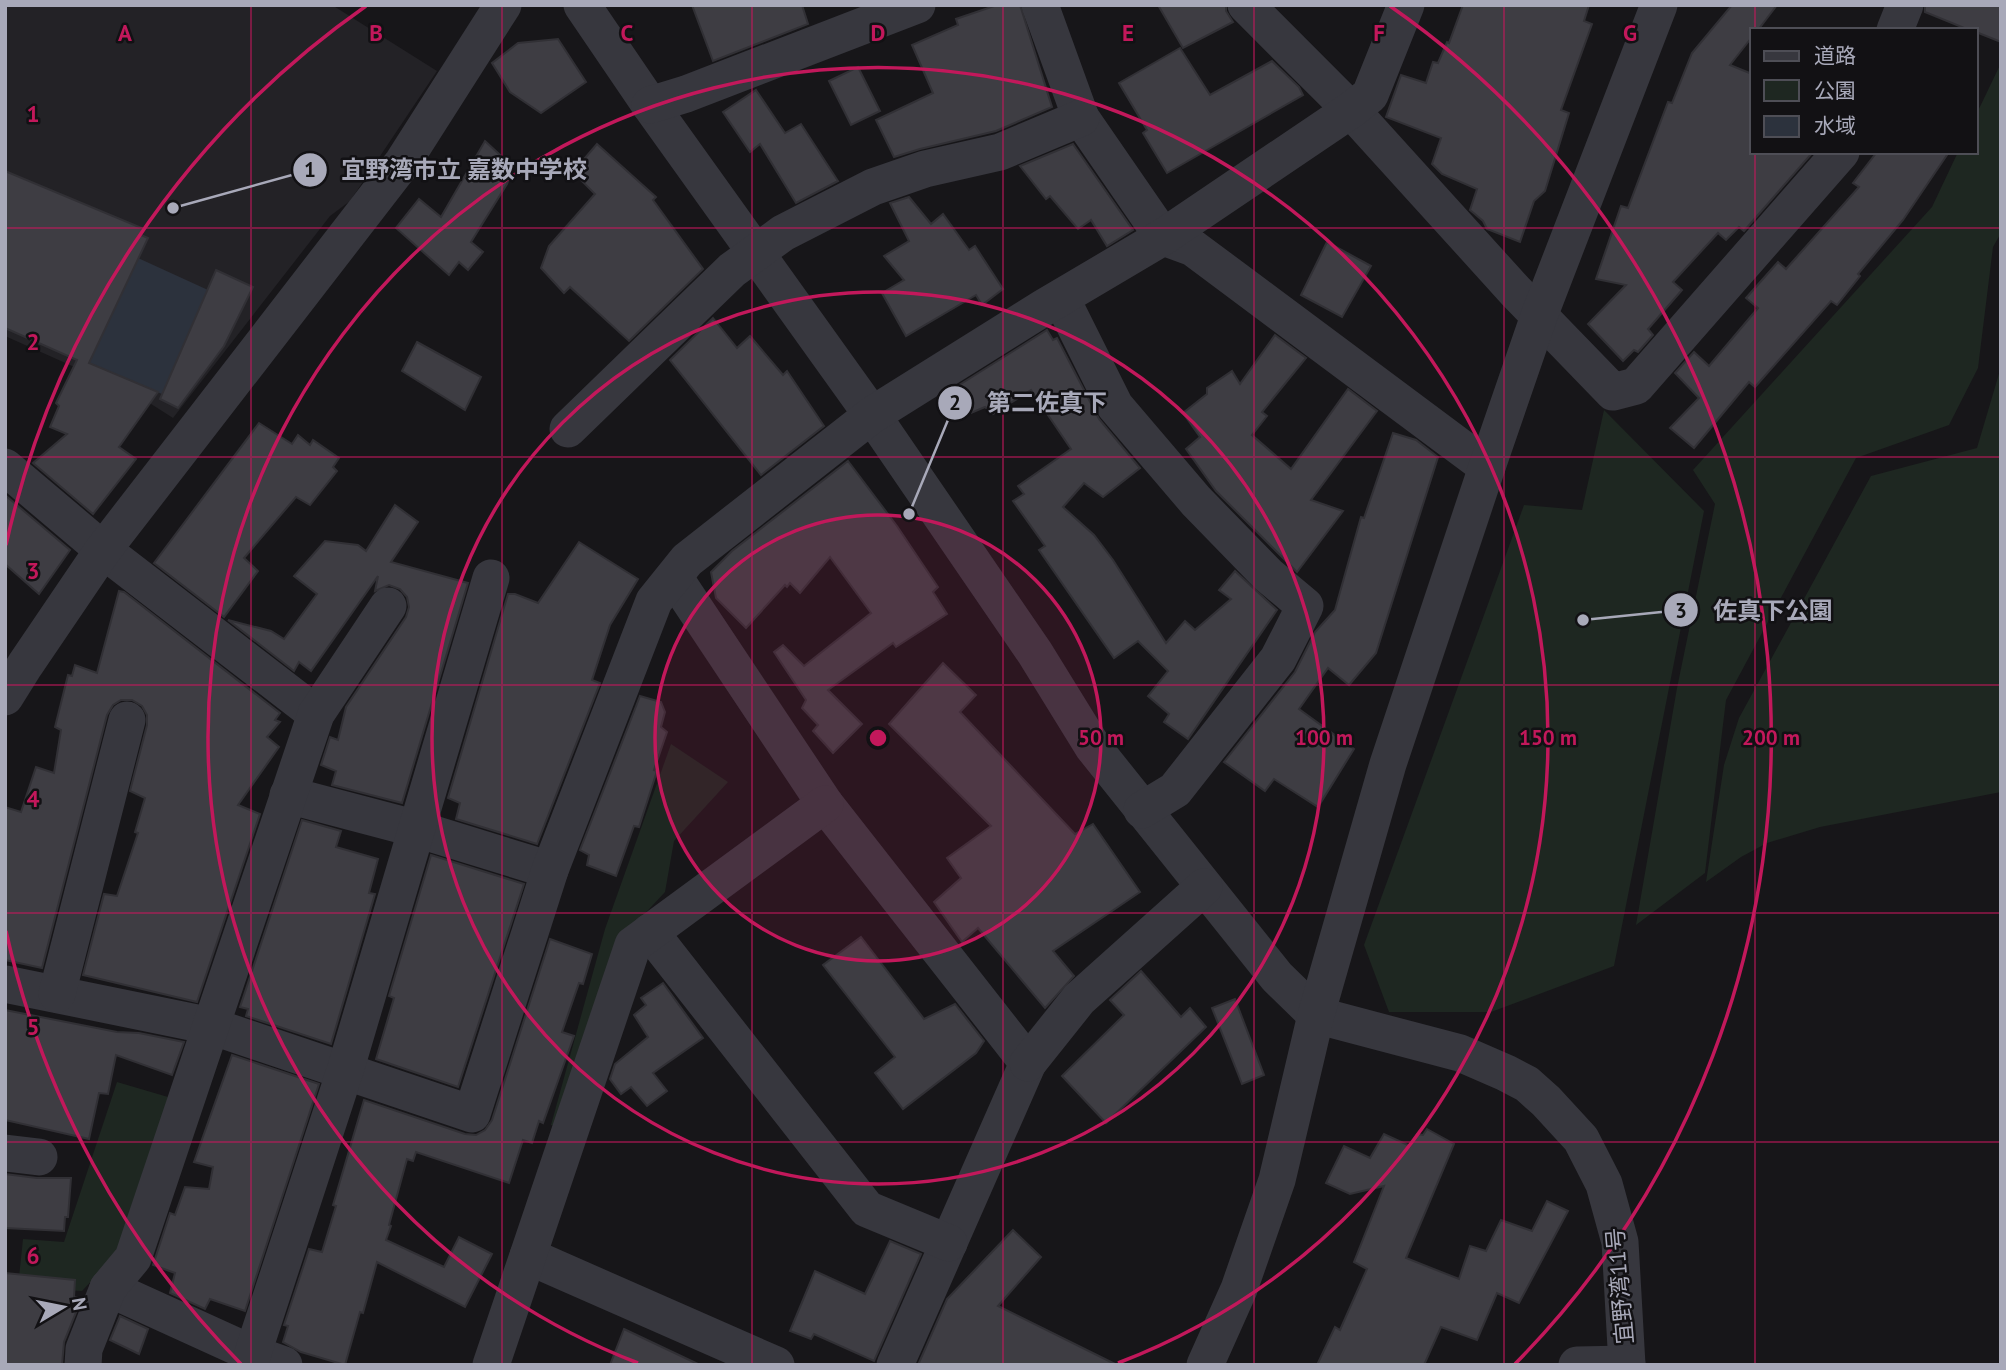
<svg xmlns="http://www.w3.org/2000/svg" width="2006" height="1370" viewBox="0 0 2006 1370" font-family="'PT Sans','Noto Sans JP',sans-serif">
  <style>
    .built { fill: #232226 }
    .green { fill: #1e2721 }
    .water { fill: #2c323d }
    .building { fill: #3e3d43; stroke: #313035; stroke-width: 2 }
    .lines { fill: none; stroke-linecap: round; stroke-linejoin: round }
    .minor { stroke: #37373e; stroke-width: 37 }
    .grid { fill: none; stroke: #c2185b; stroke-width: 2; stroke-opacity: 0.55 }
    .ring { fill: none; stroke: #c2185b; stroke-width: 3.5 }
    .labels { text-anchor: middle; stroke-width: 5; stroke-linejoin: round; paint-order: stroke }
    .street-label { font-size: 23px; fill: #a8a9b9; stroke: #121114 }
    .grid-label { font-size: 23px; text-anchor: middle; font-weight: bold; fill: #c2185b; stroke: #121114; stroke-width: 5; stroke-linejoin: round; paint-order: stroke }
    .centre { fill: #c2185b; stroke: #121114; stroke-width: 3.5 }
    .ring-label { font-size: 21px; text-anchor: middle; font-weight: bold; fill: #c2185b; stroke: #121114; stroke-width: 5; stroke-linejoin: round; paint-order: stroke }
    .leader { fill: none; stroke: #a8a9b9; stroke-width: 2.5 }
    .callout-dot { fill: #a8a9b9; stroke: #121114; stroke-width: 2.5 }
    .mark-label { font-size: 21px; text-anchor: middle; font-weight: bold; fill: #111 }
    .callout-label { font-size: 24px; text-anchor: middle; font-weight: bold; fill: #a8a9b9; stroke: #121114; stroke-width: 5; stroke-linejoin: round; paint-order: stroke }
  </style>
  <rect width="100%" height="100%" fill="#171619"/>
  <path class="built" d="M5 5H332L437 71 350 201 330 216 173 418 137 395 5 336Z"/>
  <g class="green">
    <path d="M2001 63V233L1993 247 1978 368 1949 425 1856 458 1726 700 1705 873 1636 925 1677 688 1715 504 1693 470 1932 207 1958 152H1976V115Z"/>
    <path d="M2001 367V792L1820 827 1767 843 1741 857 1706 882 1724 765 1739 718 1871 476 1977 448Z"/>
    <path d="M1604 410 1704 511 1614 966 1491 1012H1389L1364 945 1524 505 1582 510Z"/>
    <path d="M671 744 728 782 674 841 665 892 622 938 555 1126 551 1125 605 929Z"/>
    <path d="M117 1082 168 1097 122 1248 82 1291 18 1287 23 1239 64 1242Z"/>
  </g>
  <path class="water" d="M138 258 208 290 162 394 89 363Z"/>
  <g class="building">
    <path d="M692 5H802L808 24 713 61Z"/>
    <path d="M997 5H1020L1052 107 996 131 920 149 894 157 876 120 933 93 912 45 958 25 956 19Z"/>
    <path d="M1158 5H1226V11L1233 22 1183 48Z"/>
    <path d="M1463 5H1589L1584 21 1592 24 1561 110 1569 113 1545 191 1534 201 1520 242 1487 229 1483 221 1470 210 1477 189 1442 174 1432 164 1441 138 1386 117 1401 75 1426 83 1433 62 1438 63 1447 42 1449 43Z"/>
    <path d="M1732 5H1777L1758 30H1752V37L1730 65 1752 74V152H1813L1744 231 1739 227 1726 240 1718 233 1673 282 1682 290 1648 329 1653 335 1638 352 1634 350 1623 361 1588 324 1626 285 1596 279 1621 206 1628 208 1668 102 1672 103 1692 53Z"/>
    <path d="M1925 5H2001V42L1976 32V30H1969L1925 12Z"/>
    <path d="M558 39 586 82 541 113 510 92 492 63 518 43Z"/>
    <path d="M1180 48 1210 95 1272 61 1299 87 1303 95 1167 173 1143 133 1147 130 1119 83Z"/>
    <path d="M858 67 880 111 851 125 829 81Z"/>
    <path d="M756 90 785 133 801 124 838 181 796 203 760 144 750 152 723 112Z"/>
    <path d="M485 141 513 167 507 184 471 242 483 252 468 270 459 262 449 275 396 228 419 199 441 217Z"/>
    <path d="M597 144 656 197 653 200 703 269 629 341 570 287 564 293 541 268 549 246 595 194 573 172Z"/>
    <path d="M1073 144 1133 230 1107 246 1091 220 1078 229 1050 196 1046 199 1020 166Z"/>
    <path d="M1877 152H1949L1903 220 1858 274 1860 276 1837 305 1831 301 1755 387 1749 382 1694 448 1670 428 1699 398 1675 373 1694 352 1709 366 1758 308 1746 298 1778 262 1786 269 1859 187 1853 183Z"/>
    <path d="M5 171 144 229 141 235 148 238 89 363 158 392 119 447 136 459 93 514 33 463 67 434 50 427 59 406 56 403 77 360 5 328Z"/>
    <path d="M909 197 931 224 943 214 969 250 975 246 1003 289 982 305 976 295 906 336 882 293 904 280 884 256 909 241 890 203Z"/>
    <path d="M1327 242 1371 266 1342 317 1301 295Z"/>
    <path d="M216 270 253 287 224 346 178 408 160 399Z"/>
    <path d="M713 318 737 348 750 336 783 375 787 371 824 426 761 475 670 360Z"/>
    <path d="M1047 330 1053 340 1057 338 1099 419 1140 468 1103 497 1084 483 1063 507 1094 535 1113 560 1166 643 1185 621 1195 630 1231 599 1219 590 1235 571 1277 610 1188 739 1164 722 1169 714 1148 696 1168 671 1138 641 1114 658 1039 550 1045 546 1013 501 1024 494 1018 486 1071 449 1031 390 993 414 985 407 971 413 956 387Z"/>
    <path d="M1275 335 1306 358 1262 412 1267 416 1252 435 1291 469 1348 389 1377 411 1311 500 1343 511 1297 572 1216 491 1186 449 1200 437 1183 413 1207 394V388L1232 371 1240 384Z"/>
    <path d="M417 342 481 377 465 410 402 371Z"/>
    <path d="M259 423 292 444 298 435 310 445 313 440 339 458 333 467 337 471 310 505 296 497 244 558 258 571 224 617 154 563Z"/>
    <path d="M1393 433 1416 440 1438 457 1376 653 1349 685 1328 668 1299 709 1354 749 1318 807 1274 779 1265 791 1224 762 1295 672 1315 632 1335 610 1361 517 1364 518Z"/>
    <path d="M848 461 897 526 938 587 933 592 947 614 896 647 893 643 828 690 862 724 833 753 813 731 818 725 802 708 806 700 774 652 783 645 804 666 871 613 830 557 800 593 790 583 787 587 785 585 746 628 716 598 711 572 732 551Z"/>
    <path d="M5 495 70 550 39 594 5 564Z"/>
    <path d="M395 505 418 522 391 562 468 583 402 803 332 785 336 771 321 765 330 737 338 740 346 707 406 617 409 607 407 597 400 589 389 585 375 591 378 576 311 671 299 662 294 671 228 620 271 631 284 639 317 594 294 576 325 541 358 545 366 551Z"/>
    <path d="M579 542 638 579 610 625 592 680 600 683 537 844 456 819 460 803 448 798 508 594H515L538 603Z"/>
    <path d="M119 591 124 592 280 713 275 720 280 722 267 737 279 747 238 805 260 814 197 1002 83 975 104 894 117 896 138 833 135 832 145 798 130 791 147 725V715L142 706 132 700H121L113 705 107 715 42 968 5 960V807L21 812 36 767 54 773 61 730 55 727 68 675 72 676 75 665 97 673Z"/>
    <path d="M943 663 976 695 960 712 1075 834 1093 824 1140 892 1053 951 1074 976 1045 1008 978 928 962 942 934 902 961 878 947 858 991 826 889 724Z"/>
    <path d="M640 696 661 702 665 712 661 727 667 732 654 770 657 771 639 827 634 826 616 876 587 865 589 855 580 850Z"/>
    <path d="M302 820 341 831 336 847 378 859 369 893 375 894 331 1044 246 1016 248 1009 240 1007Z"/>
    <path d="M431 855 524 884 458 1087 376 1059 394 998 389 996Z"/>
    <path d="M861 937 924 1019 955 1004 984 1041 976 1053 903 1109 875 1073 895 1057 823 965Z"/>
    <path d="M550 939 592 954 583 984 579 983 562 1032 574 1036 543 1123 539 1121 532 1143 523 1140 509 1183 416 1152 413 1161 407 1159 389 1225 391 1226 386 1240 444 1267 459 1237 492 1254 465 1307 377 1262 363 1313 360 1312 345 1365 301 1352 283 1342 288 1326 284 1325 309 1249 322 1252 336 1206 333 1205 364 1100 465 1134 476 1135 485 1130 492 1120Z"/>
    <path d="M1141 971 1181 1017 1190 1008 1206 1027 1106 1123 1062 1076 1124 1015 1110 1000Z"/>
    <path d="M663 983 703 1038 653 1073 667 1091 647 1106 631 1087 621 1094 610 1079 615 1064 648 1037 634 1015 646 1005 641 998Z"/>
    <path d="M1235 999 1264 1075 1242 1084 1212 1008Z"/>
    <path d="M5 1010 117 1032 139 1033 184 1042 172 1075 116 1055 108 1094 99 1093 89 1139 5 1120Z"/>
    <path d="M232 1055 319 1084 245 1311 210 1299 205 1309 170 1293 175 1273 153 1265 170 1213 175 1215 185 1187 209 1189 213 1167 194 1162Z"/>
    <path d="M1427 1129 1454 1144 1406 1258 1459 1279 1470 1246 1486 1251 1501 1220 1532 1231 1547 1201 1568 1211 1519 1303 1497 1293 1477 1340 1441 1327 1424 1365H1317L1335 1327 1340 1330 1367 1269 1354 1262 1384 1186 1350 1194 1326 1183 1344 1146 1370 1158 1384 1134 1410 1146 1417 1134 1423 1135Z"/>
    <path d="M5 1174 37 1178H71L68 1217H65L64 1231 5 1228Z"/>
    <path d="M1013 1230 1041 1257 998 1306 1117 1365H918L947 1299Z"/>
    <path d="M890 1241 921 1254 874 1361 814 1334 811 1339 790 1331 815 1271 865 1294Z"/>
    <path d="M5 1273 75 1280 74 1297 79 1298V1305L64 1342 62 1365H5Z"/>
    <path d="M120 1316 148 1329 139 1354 110 1340Z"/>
    <path d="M624 1329 700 1365H610Z"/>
  </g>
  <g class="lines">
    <g class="minor">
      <path d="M582 5 650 105 872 415 1035 653 1093 747 1277 977 1316 1015 1460 1053 1506 1073 1527 1084 1546 1101 1581 1139 1604 1184 1620 1242 1627 1365"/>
      <path d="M1040 5 1081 118 1163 237 1193 248 1487 467"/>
      <path d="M1246 5 1351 110 1516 292 1613 392 1636 386 1841 152"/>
      <path d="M1895 30 1905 5"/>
      <path d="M650 105 686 94 917 5"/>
      <path d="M1061 298 1115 406 1196 501 1268 575 1305 606 1278 659 1175 790 1142 810"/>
      <path d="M568 429 732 270 783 233 873 187 925 169 1000 152 1081 118"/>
      <path d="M5 467 103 550 316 714"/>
      <path d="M674 577 825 804 1028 1063 895 1365"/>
      <path d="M5 697 25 665 103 550 403 162 503 5"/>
      <path d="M288 795 417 829 550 870"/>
      <path d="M650 932 867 1209 949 1243"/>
      <path d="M5 984 211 1026 472 1114 550 870 654 601 687 560 872 415 1043 308 1163 237 1351 110 1370 95 1406 5"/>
      <path d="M57 994 127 720"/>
      <path d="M1028 1063 1079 999 1204 887"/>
      <path d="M5 1153 39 1157"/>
      <path d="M528 1256 776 1365"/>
      <path d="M108 1288 253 1354 284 1365"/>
      <path d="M83 1365 84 1349 108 1288 133 1258 316 714 388 606"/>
      <path d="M249 1365 345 1071 491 578"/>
      <path d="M491 1365 633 945 825 804"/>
      <path d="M1205 1365 1239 1289 1277 1180 1316 1015 1388 764 1487 467 1539 316 1659 5"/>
      <path d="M1577 1365 1627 1364"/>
    </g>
  </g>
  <path class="grid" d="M251 5V1365M502 5V1365M752 5V1365M1003 5V1365M1254 5V1365M1504 5V1365M1755 5V30M1755 152V1365M5 228H2001M5 457H2001M5 685H2001M5 913H2001M5 1142H2001"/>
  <circle cx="878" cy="738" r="223" fill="#c2185b" fill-opacity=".12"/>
  <g class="ring">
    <circle cx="878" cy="738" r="223"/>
    <circle cx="878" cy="738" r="446"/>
    <path d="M638 1363A670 670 0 1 1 1118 1363"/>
    <path d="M241 1364A893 893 0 0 1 6 931M6 545A893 893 0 0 1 366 6M1390 6A893 893 0 0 1 1515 1364"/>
  </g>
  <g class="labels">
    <g class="street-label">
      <text transform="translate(1620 1286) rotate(-95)" y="8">宜野湾11号</text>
    </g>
  </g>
  <g class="grid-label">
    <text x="125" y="41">A</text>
    <text x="376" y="41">B</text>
    <text x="627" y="41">C</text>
    <text x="878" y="41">D</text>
    <text x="1128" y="41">E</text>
    <text x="1379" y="41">F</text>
    <text x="1630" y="41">G</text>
    <text x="33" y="122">1</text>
    <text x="33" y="350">2</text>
    <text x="33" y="579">3</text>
    <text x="33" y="807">4</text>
    <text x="33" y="1035">5</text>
    <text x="33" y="1264">6</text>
  </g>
  <circle cx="878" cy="738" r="10" class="centre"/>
  <g class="ring-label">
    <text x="1101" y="745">50 m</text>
    <text x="1324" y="745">100 m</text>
    <text x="1548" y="745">150 m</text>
    <text x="1771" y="745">200 m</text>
  </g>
  <path class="leader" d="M173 208L310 170M909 514L955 403M1583 620L1681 610"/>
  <g class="callout-dot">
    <circle cx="173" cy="208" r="7"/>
    <circle cx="909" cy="514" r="7"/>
    <circle cx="1583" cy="620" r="7"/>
    <circle cx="310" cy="170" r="18"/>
    <circle cx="955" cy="403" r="18"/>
    <circle cx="1681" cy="610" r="18"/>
  </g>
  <g class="mark-label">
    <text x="310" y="177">1</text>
    <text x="955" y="410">2</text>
    <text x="1681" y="618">3</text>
  </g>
  <g class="callout-label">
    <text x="464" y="178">宜野湾市立 嘉数中学校</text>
    <text x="1047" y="411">第二佐真下</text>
    <text x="1773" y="619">佐真下公園</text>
  </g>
  <rect width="2006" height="1370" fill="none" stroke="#a8a9b9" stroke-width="14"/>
  <rect x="1750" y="28" width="228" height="126" fill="#121114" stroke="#4e4e56" stroke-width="2"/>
  <rect x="1764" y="51" width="35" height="10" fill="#37373e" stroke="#4e4e56" stroke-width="2"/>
  <text x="1814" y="63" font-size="21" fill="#a8a9b9">道路</text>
  <rect x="1764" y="80" width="35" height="21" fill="#1e2721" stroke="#4e4e56" stroke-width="2"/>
  <text x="1814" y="98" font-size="21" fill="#a8a9b9">公園</text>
  <rect x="1764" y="116" width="35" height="21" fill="#2c323d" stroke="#4e4e56" stroke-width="2"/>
  <text x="1814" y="133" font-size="21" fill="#a8a9b9">水域</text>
  <g transform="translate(63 1307) rotate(80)" stroke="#121114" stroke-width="5" paint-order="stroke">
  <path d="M0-5L12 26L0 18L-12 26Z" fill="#a8a9b9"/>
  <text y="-10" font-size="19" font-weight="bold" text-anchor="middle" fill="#a8a9b9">N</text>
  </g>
</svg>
